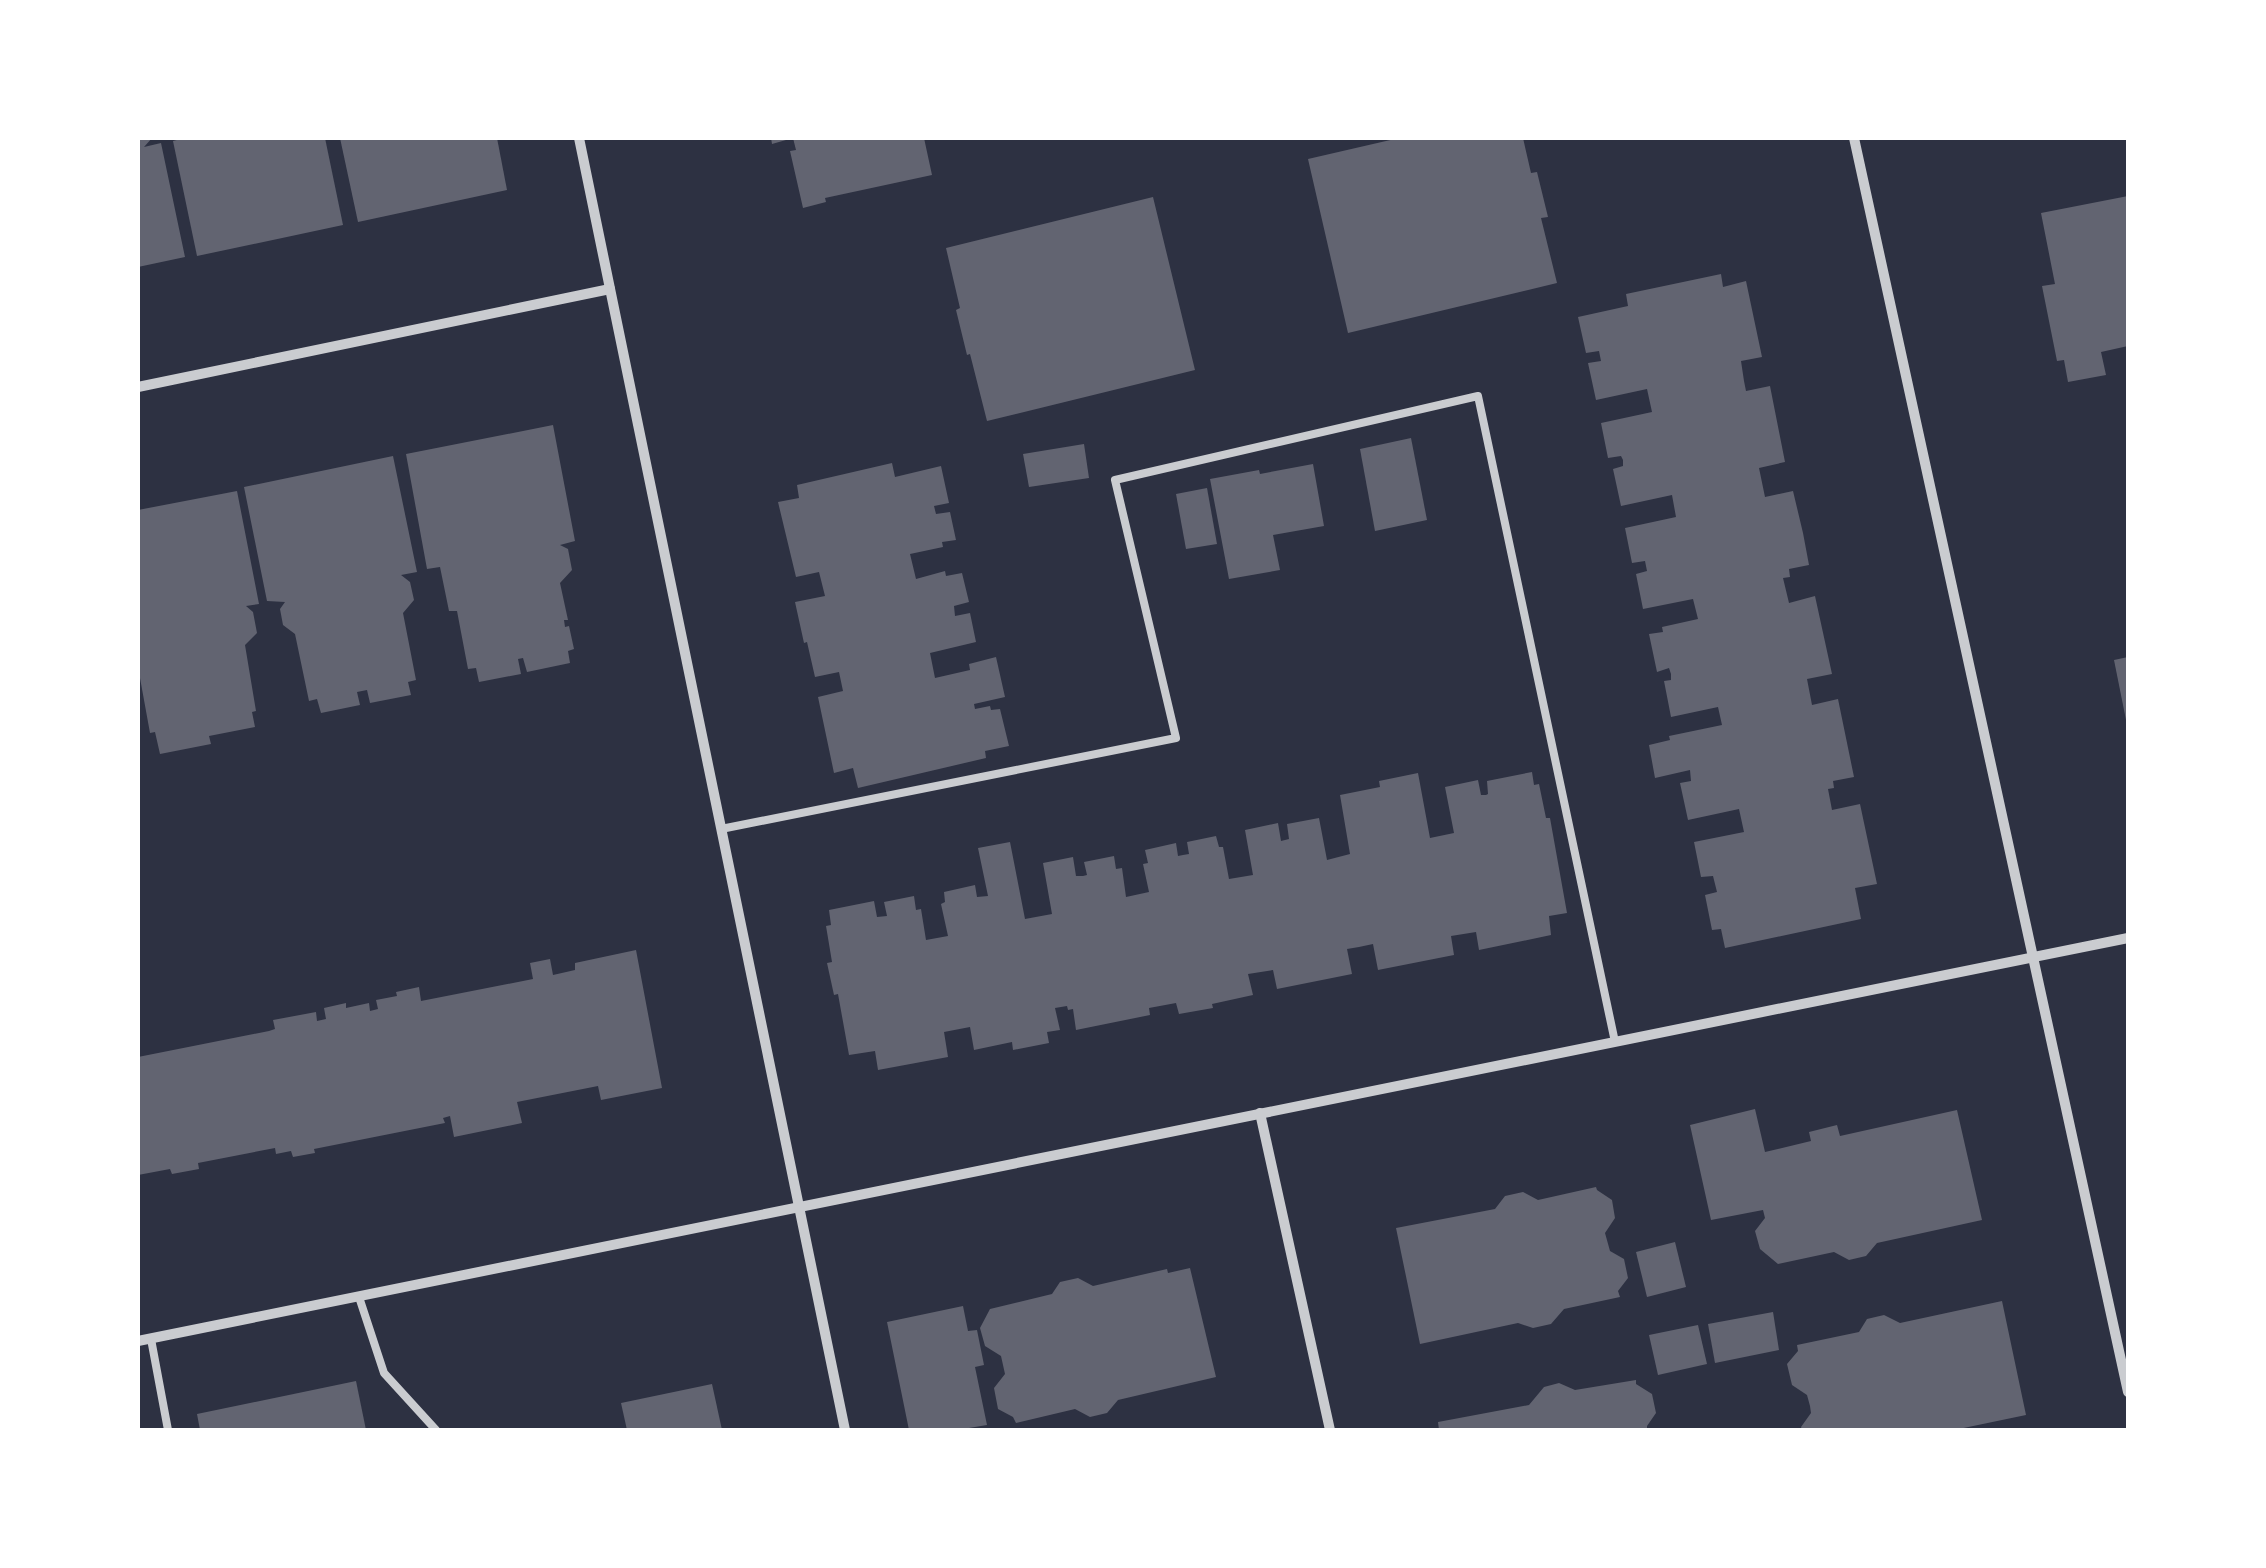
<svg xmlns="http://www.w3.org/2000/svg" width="2266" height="1568" viewBox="0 0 2266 1568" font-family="Rubik,sans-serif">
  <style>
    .building { fill: #626471 }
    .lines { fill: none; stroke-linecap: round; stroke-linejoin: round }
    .service { stroke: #caccd0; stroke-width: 8 }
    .minor { stroke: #caccd0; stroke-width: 10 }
  </style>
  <rect width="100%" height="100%" fill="#2d3142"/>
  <g class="building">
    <path d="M138 138H152L144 147 161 143 185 257 138 267Z"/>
    <path d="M184 138H325L343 225 197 256 173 141Z"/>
    <path d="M340 138H497L507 190 358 222Z"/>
    <path d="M771 138H924L932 175 825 198 826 202 803 208 790 151 796 150 793 138 772 144Z"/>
    <path d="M1399 138H1523L1531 173 1537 172 1548 217 1541 218 1557 283 1348 333 1308 159Z"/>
    <path d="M2128 196V346L2101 352 2106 375 2068 382 2064 360 2057 361 2042 286 2055 284 2041 213Z"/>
    <path d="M1153 197 1195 370 987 421 970 354 967 355 956 310 960 308 946 248Z"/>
    <path d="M1721 274 1723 287 1746 281 1762 357 1741 361 1744 381 1746 391 1770 386 1785 462 1759 468 1765 497 1793 491 1803 533 1809 565 1789 569 1790 577 1783 578 1789 603 1815 596 1832 674 1807 679 1812 705 1838 699 1854 777 1833 781 1834 788 1828 789 1832 810 1860 804 1877 884 1855 888 1861 919 1725 948 1721 929 1712 930 1705 895 1717 892 1713 876 1701 877 1694 842 1744 832 1739 809 1688 820 1680 783 1691 781 1690 770 1655 778 1649 745 1670 740 1669 736 1722 725 1718 707 1671 717 1664 681 1671 680V674L1669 668 1657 672 1649 634 1663 632 1662 627 1698 619 1693 599 1643 609 1636 574 1647 571 1645 561 1632 563 1625 528 1676 517 1672 495 1621 506 1613 469 1623 466V460L1621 456 1608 458 1601 423 1652 412 1647 389 1596 400 1588 363 1601 361 1599 351 1586 353 1578 317 1628 306 1626 294Z"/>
    <path d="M553 425 575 541 560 545 568 549 572 570 560 583 568 620H564L565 627 569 626 574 649 568 651 570 663 527 672 523 658 518 659 521 674 479 682 476 668 468 669 457 611H449L440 567 427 569 406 454Z"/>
    <path d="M1411 438 1427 520 1375 531 1360 449Z"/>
    <path d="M1084 444 1089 478 1029 487 1023 454Z"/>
    <path d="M393 456 417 572 401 575 410 582 414 600 403 613 416 680 408 682 411 695 370 703 367 690 357 692 360 705 321 713 317 699 309 701 295 634 283 625 280 609 285 602 267 601 244 487Z"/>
    <path d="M892 463 895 477 941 466 949 503 934 506 936 514 950 512 956 540 942 542 943 547 910 554 916 579 945 571 946 576 962 573 969 602 954 606 955 616 970 613 976 642 930 653 935 678 970 670 969 664 996 657 1005 697 974 704 975 709 990 706 991 710 1000 709 1009 746 985 751 986 758 858 788 853 768 834 773 818 697 843 691 839 672 815 677 807 642 804 643 795 602 825 596 819 572 796 577 778 502 799 498 797 485Z"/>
    <path d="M1313 464 1324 526 1273 535 1280 570 1229 579 1210 479 1259 470 1260 474Z"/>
    <path d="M1207 488 1217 544 1186 549 1176 494Z"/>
    <path d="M237 491 259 604 246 606 253 612 257 633 245 645 256 711 252 712 255 727 209 736 211 744 160 754 155 732 150 733 138 667V510Z"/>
    <path d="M2128 657V725H2127L2114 660Z"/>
    <path d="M1532 772 1534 785 1539 784 1546 818H1550L1567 913 1549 916 1551 935 1479 950 1476 932 1451 936 1454 955 1378 970 1373 944 1359 947 1347 949 1352 974 1277 989 1273 970 1248 974 1253 995 1212 1004 1213 1008 1179 1014 1176 1003 1149 1008 1150 1015 1076 1030 1073 1009 1068 1010 1067 1006 1055 1008 1060 1030 1047 1032 1049 1043 1013 1050 1012 1042 974 1050 970 1027 944 1032 948 1057 878 1070 875 1051 849 1055 838 994 834 995 827 963 832 962 826 926 831 925 829 910 874 901 877 917 887 916 884 902 914 896 916 910 921 909 926 940 948 936 941 904 945 902 944 892 975 885 977 897 988 896 978 848 1010 842 1025 919 1052 914 1043 863 1073 857 1076 876H1083L1087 875 1084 862 1114 856 1116 869 1122 868 1126 897 1149 892 1143 864 1148 863 1145 850 1176 843 1178 856 1183 855 1189 854 1187 842 1216 836 1219 847H1223L1229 879 1253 875 1245 830 1278 823 1281 841 1289 839 1287 824 1319 818 1327 860 1350 854 1340 795 1380 787 1379 781 1418 773 1430 838 1454 833 1445 787 1478 780 1481 795H1486L1488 794 1487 781Z"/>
    <path d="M636 950 662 1088 601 1100 598 1086 517 1102 522 1123 454 1137 450 1116 443 1118 445 1123 314 1149 315 1153 293 1157 291 1151 276 1154 275 1148 198 1163 199 1169 172 1174 170 1169 138 1175V1057L269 1031 275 1029 273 1020 316 1012 317 1021 326 1019 324 1008 346 1003V1008L369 1003 370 1011 378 1009 376 1000 397 996 396 992 419 987 421 1001 533 979 530 963 550 959 553 975 575 970V963Z"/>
    <path d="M1755 1109 1765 1152 1811 1141 1809 1132 1837 1125 1840 1136 1957 1110 1982 1220 1877 1243 1866 1256 1849 1260 1834 1252 1778 1264 1760 1249 1755 1231 1765 1218 1763 1210 1711 1220 1690 1125Z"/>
    <path d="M1596 1187 1597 1190 1612 1200 1615 1218 1605 1233 1610 1251 1624 1259 1628 1278 1618 1291 1620 1297 1564 1309 1551 1324 1533 1328 1518 1323 1420 1344 1396 1228 1495 1209 1505 1196 1523 1192 1538 1200Z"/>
    <path d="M1675 1242 1686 1287 1647 1297 1636 1252Z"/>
    <path d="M1190 1268 1216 1377 1118 1400 1107 1413 1090 1417 1075 1409 1016 1423 1013 1417 998 1409 994 1388 1005 1374 1001 1356 985 1346 980 1328 990 1309 1052 1294 1060 1282 1078 1278 1093 1286 1167 1269 1168 1273Z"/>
    <path d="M2002 1301 2026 1415 1954 1430H1802L1801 1427 1811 1413 1810 1406 1807 1395 1792 1385 1787 1364 1798 1351 1797 1345 1859 1332 1867 1319 1884 1315 1900 1323Z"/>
    <path d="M963 1306 968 1331 977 1330 984 1365 975 1367 987 1425 957 1430H909L887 1322Z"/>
    <path d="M1773 1312 1779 1350 1715 1363 1708 1324Z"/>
    <path d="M1698 1325 1707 1364 1658 1375 1649 1335Z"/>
    <path d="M1636 1380V1384L1652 1394 1656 1413 1647 1426V1430H1439L1438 1422 1529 1405 1544 1387 1559 1383 1575 1390Z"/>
    <path d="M356 1381 366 1430H200L197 1414Z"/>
    <path d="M712 1384 722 1430H627L621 1403Z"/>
  </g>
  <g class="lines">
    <g class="service">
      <path d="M721 829 1176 738 1115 480 1478 396 1615 1042"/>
      <path d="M359 1297 384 1373 436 1430"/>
      <path d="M151 1339 168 1430"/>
    </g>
    <g class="minor">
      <path d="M579 138 845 1430"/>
      <path d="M1854 138 2128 1392"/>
      <path d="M138 387 610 289"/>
      <path d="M1260 1113 1330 1430"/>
      <path d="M138 1341 2128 938"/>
    </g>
  </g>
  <rect width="2266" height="1568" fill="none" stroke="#ffffff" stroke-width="280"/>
</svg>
